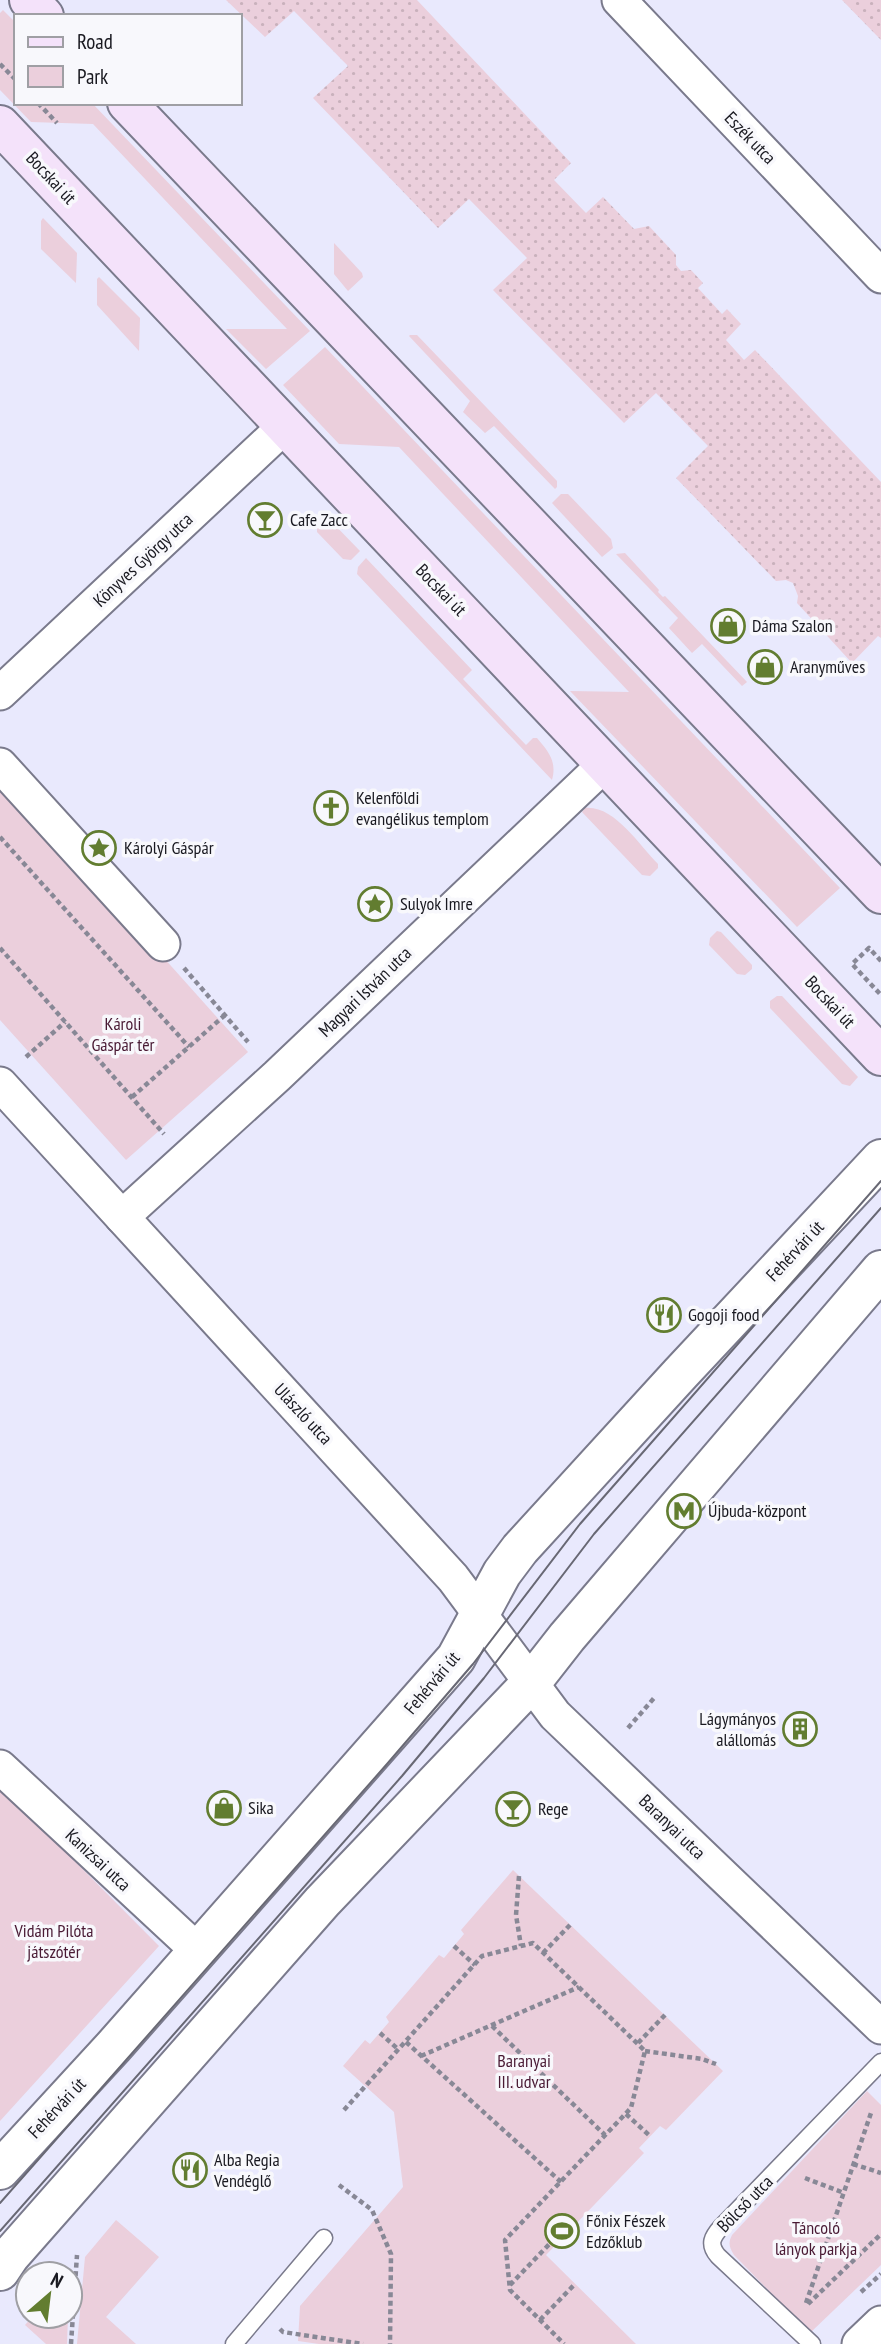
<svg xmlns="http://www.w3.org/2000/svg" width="881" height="2344" viewBox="0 0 881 2344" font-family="'PT Sans Narrow',sans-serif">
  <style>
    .green { fill: #ebcfdc }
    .garden { fill: url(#garden-dots) }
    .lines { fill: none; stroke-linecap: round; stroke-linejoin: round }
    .service-casing { stroke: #7a7a8c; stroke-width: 19 }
    .minor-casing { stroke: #7a7a8c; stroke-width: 37 }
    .tertiary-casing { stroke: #7a7a8c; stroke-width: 42 }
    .secondary-casing { stroke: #7a7a8c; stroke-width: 42 }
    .path { stroke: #888896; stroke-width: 4.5; stroke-dasharray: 5 3.5; stroke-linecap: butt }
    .service { stroke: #fff; stroke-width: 16 }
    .minor { stroke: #fff; stroke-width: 33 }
    .tertiary { stroke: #fff; stroke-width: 38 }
    .secondary { stroke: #f4e2fa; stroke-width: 38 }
    .tram { stroke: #686874; stroke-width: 2 }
    .labels { text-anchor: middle; stroke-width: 7; stroke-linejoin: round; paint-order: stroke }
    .street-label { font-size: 18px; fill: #191920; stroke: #f8f8fc }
    .poi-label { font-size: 18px; fill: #191920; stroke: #f8f8fc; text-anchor: start }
    .park-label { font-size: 18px; fill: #491a34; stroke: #f8f8fc }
  </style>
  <defs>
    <pattern id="garden-dots" width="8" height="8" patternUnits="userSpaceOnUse" patternTransform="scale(1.75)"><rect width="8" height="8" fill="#ebcfdc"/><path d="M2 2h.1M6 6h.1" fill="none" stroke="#c9b1bc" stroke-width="1.8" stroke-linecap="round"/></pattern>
  </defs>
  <rect width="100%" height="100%" fill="#e9e9fd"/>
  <g class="green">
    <path d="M3 10 16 23V103H92L310 331 266 369 226 329H287L93 124 31 122 0 90V13Z"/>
    <path d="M43 218 77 253 76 283 41 249V221Z"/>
    <path d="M334 243 362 273 363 277 348 291 334 274Z"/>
    <path d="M99 277 140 318 139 351 97 305V279Z"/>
    <path d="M410 335H417L557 481V487L555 489 494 426 485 433 463 412 470 401 409 336Z"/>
    <path d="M325 347 840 888 797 927 570 691 629 692 399 447 339 444 283 385Z"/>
    <path d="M561 494H568L611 539 613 548 602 557 552 503Z"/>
    <path d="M326 516 360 551 351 560 343 559 317 532V525Z"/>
    <path d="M625 553 659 590 658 592 663 597 665 596 747 682 742 686 702 644 692 653 669 628 678 618 616 554Z"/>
    <path d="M366 558 472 670 463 679 526 745 533 738H537C549 752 557 762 552 780L357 574 358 567Z"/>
    <path d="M0 781 104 891 248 1052 126 1160 0 1020Z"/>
    <path d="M585 808C614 805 639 845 658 864V868L650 876 642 875 582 812Z"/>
    <path d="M717 931 721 932 752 965V969L745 975 737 974 709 945 710 938Z"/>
    <path d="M777 996H782L858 1077 850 1086 842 1084 770 1008V1001Z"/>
    <path d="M0 1786 159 1946 0 2121Z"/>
    <path d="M513 1870 723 2071 666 2130 660 2126 639 2148 644 2153 546 2255 636 2344H319L298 2341 300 2306 403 2187 394 2112 343 2066 365 2040 370 2044 389 2022 386 2017 439 1955 444 1958 464 1934 461 1930Z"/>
    <path d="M867 2091 881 2105V2265L810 2333 734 2255C729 2247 728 2243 732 2235Z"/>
    <path d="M116 2220 159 2257 106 2317 136 2344H77L85 2257Z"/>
    <path d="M33 2316H68L67 2344H46L25 2325Z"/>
  </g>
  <g class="garden">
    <path d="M226 0H417L571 163 554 180 586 213 603 197 634 229 649 226 676 255V265L681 271 691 270 703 283 698 288 722 314 727 309 741 324 726 340 744 360 755 350 881 482V638L878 636 852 663 797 603 798 596 793 583 786 580 776 581 676 478 708 446 656 393 624 423 493 290 527 258 469 199 438 228 313 98 348 66 294 11 265 37Z"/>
    <path d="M842 0H881V40Z"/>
  </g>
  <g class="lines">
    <g class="service-casing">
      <g id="service">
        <path d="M234 2344 324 2238"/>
        <path d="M812 2344 718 2256C708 2244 712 2237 722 2226L881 2062"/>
      </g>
    </g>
    <g class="minor-casing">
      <g id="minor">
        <path d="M619 0 881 276"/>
        <path d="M0 693 285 426"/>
        <path d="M0 765 163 944"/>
        <path d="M0 1084 453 1578 555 1715 881 2027"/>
        <path d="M122 1217 277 1076 606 763"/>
        <path d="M0 1767 198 1951"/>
        <path d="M859 2344 881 2323"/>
      </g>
    </g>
    <g class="tertiary-casing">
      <g id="tertiary">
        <path d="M0 2170 114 2046 456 1658 502 1573 520 1549 680 1374 881 1159"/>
        <path d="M0 2271 10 2256 322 1902 531 1683 567 1637 881 1270"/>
      </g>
    </g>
    <g class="secondary-casing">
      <g id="secondary">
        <path d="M29 0 44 16"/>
        <path d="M127 103 881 894"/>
        <path d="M0 125 881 1056"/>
      </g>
    </g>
    <g class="path">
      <path d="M0 64 16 80"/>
      <path d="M38 103 57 123"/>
      <path d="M0 837 189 1047"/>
      <path d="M0 948 164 1134"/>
      <path d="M881 961 869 948 852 964 881 995"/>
      <path d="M184 968 248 1042"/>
      <path d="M26 1057 65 1022"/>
      <path d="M132 1097 225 1015"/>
      <path d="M628 1728 655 1697"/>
      <path d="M519 1876 516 1915 521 1946"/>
      <path d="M454 1946 475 1965"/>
      <path d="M543 1953 570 1925"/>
      <path d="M492 2026 605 2135"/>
      <path d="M380 2033 399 2050"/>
      <path d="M406 2042 561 2182"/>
      <path d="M638 2043 665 2015"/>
      <path d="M645 2051 702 2059 716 2064"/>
      <path d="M421 2056 579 1987"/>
      <path d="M344 2110 482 1956 533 1943 645 2051 631 2108 505 2240 510 2290 564 2344"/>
      <path d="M626 2114 650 2136"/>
      <path d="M853 2164 881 2173"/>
      <path d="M805 2178 844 2193"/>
      <path d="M339 2185 372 2210 391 2254 390 2344"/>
      <path d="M510 2285 562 2231"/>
      <path d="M861 2292 881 2274"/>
      <path d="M806 2303 871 2113"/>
      <path d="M808 2304 881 2234"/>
      <path d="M540 2320 575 2284"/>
      <path d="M280 2329 283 2332 363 2344"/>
      <path d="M71 2344 77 2255"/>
    </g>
    <use href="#service" class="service"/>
    <use href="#minor" class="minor"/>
    <use href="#tertiary" class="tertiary"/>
    <use href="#secondary" class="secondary"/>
    <g class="tram">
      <path d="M0 2203 387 1764 473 1664 580 1524 881 1181"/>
      <path d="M0 2231 402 1776 484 1678 594 1534 881 1208"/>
    </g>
  </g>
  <defs>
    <g id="bar-ring" transform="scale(1.75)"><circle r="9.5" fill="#f8f8fc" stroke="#627d30" stroke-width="1.5"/><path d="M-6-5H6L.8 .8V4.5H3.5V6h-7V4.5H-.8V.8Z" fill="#627d30"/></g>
    <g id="shop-ring" transform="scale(1.75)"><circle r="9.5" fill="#f8f8fc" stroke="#627d30" stroke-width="1.5"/><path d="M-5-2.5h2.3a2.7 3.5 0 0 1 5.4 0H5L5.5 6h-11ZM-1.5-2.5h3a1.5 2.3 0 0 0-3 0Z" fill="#627d30"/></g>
    <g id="church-ring" transform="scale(1.75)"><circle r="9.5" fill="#f8f8fc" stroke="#627d30" stroke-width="1.5"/><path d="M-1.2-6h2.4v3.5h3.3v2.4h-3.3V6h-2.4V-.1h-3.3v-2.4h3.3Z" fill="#627d30"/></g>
    <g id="sight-ring" transform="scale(1.75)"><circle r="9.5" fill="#f8f8fc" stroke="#627d30" stroke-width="1.5"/><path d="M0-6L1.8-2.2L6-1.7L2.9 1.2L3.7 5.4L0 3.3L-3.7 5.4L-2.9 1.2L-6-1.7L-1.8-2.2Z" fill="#627d30"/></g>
    <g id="restaurant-ring" transform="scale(1.75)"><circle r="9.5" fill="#f8f8fc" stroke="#627d30" stroke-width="1.5"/><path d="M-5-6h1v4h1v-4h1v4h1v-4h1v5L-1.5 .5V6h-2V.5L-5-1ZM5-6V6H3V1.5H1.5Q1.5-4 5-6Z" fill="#627d30"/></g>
    <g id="metro-ring" transform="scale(1.75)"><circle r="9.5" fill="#f8f8fc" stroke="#627d30" stroke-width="1.5"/><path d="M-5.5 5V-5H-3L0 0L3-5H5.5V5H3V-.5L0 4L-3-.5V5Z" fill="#627d30"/></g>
    <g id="building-ring" transform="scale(1.75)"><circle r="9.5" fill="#f8f8fc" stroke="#627d30" stroke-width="1.5"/><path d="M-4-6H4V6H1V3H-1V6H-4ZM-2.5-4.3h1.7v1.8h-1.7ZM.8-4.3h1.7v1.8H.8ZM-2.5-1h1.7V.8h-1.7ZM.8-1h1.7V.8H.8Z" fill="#627d30"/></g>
    <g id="stadium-ring" transform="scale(1.75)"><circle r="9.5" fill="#f8f8fc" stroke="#627d30" stroke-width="1.5"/><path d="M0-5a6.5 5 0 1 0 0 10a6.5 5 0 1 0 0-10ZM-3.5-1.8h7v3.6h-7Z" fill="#627d30"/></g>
  </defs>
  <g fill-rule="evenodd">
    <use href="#bar-ring" x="265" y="520"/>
    <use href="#shop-ring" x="728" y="626"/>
    <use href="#shop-ring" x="765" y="667"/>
    <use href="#church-ring" x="331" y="808"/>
    <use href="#sight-ring" x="99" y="848"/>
    <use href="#sight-ring" x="375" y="904"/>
    <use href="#restaurant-ring" x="664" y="1315"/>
    <use href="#metro-ring" x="684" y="1511"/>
    <use href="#building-ring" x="800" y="1729"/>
    <use href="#shop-ring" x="224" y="1808"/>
    <use href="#bar-ring" x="513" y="1809"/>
    <use href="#restaurant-ring" x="190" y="2170"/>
    <use href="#stadium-ring" x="562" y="2231"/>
  </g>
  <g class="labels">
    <g class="street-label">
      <text transform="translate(750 138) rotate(46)" y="6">Eszék utca</text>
      <text transform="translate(51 178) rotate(47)" y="6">Bocskai út</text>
      <text transform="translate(143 560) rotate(-43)" y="6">Könyves György utca</text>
      <text transform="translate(441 590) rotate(46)" y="6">Bocskai út</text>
      <text transform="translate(365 992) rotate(-44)" y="6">Magyari István utca</text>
      <text transform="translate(830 1002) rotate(47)" y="6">Bocskai út</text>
      <text transform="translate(795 1251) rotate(-47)" y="6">Fehérvári út</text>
      <text transform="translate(303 1414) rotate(47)" y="6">Ulászló utca</text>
      <text transform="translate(432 1683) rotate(-50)" y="6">Fehérvári út</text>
      <text transform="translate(672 1827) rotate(44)" y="6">Baranyai utca</text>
      <text transform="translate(98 1860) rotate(43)" y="6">Kanizsai utca</text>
      <text transform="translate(57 2108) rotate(-47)" y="6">Fehérvári út</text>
      <text transform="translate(745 2204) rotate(-46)" y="6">Bölcső utca</text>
    </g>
    <g class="poi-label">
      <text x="290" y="526">Cafe Zacc</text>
      <text x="752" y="632">Dáma Szalon</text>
      <text x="790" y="673">Aranyműves</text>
      <text x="356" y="804">Kelenföldi<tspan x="356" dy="21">evangélikus templom</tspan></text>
      <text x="124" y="854">Károlyi Gáspár</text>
      <text x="400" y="910">Sulyok Imre</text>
      <text x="688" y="1321">Gogoji food</text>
      <text x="708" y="1517">Újbuda-központ</text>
      <text x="776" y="1725" text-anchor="end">Lágymányos<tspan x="776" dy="21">alállomás</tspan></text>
      <text x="248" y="1814">Sika</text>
      <text x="538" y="1815">Rege</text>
      <text x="214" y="2166">Alba Regia<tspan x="214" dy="21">Vendéglő</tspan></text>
      <text x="586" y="2227">Főnix Fészek<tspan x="586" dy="21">Edzőklub</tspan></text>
    </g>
    <g class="park-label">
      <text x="123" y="1030">Károli<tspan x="123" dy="21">Gáspár tér</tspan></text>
      <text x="54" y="1937">Vidám Pilóta<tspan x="54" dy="21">játszótér</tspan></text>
      <text x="524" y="2067">Baranyai<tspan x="524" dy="21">III. udvar</tspan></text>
      <text x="816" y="2234">Táncoló<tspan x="816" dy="21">lányok parkja</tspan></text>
    </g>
  </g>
  <rect x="14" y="14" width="228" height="91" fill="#f8f8fc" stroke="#9f9fa4" stroke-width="2"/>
  <rect x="28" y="37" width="35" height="10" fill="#f4e2fa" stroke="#9f9fa4" stroke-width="2"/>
  <text x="77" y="49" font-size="21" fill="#191920">Road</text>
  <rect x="28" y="66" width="35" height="21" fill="#ebcfdc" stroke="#9f9fa4" stroke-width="2"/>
  <text x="77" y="84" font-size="21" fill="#191920">Park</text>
  <g transform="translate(49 2295) rotate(28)"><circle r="33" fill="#f8f8fc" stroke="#9f9fa4" stroke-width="2"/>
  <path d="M0-5L12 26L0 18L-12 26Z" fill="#627d30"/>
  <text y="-10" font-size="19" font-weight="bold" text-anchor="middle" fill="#191920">N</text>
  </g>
</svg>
